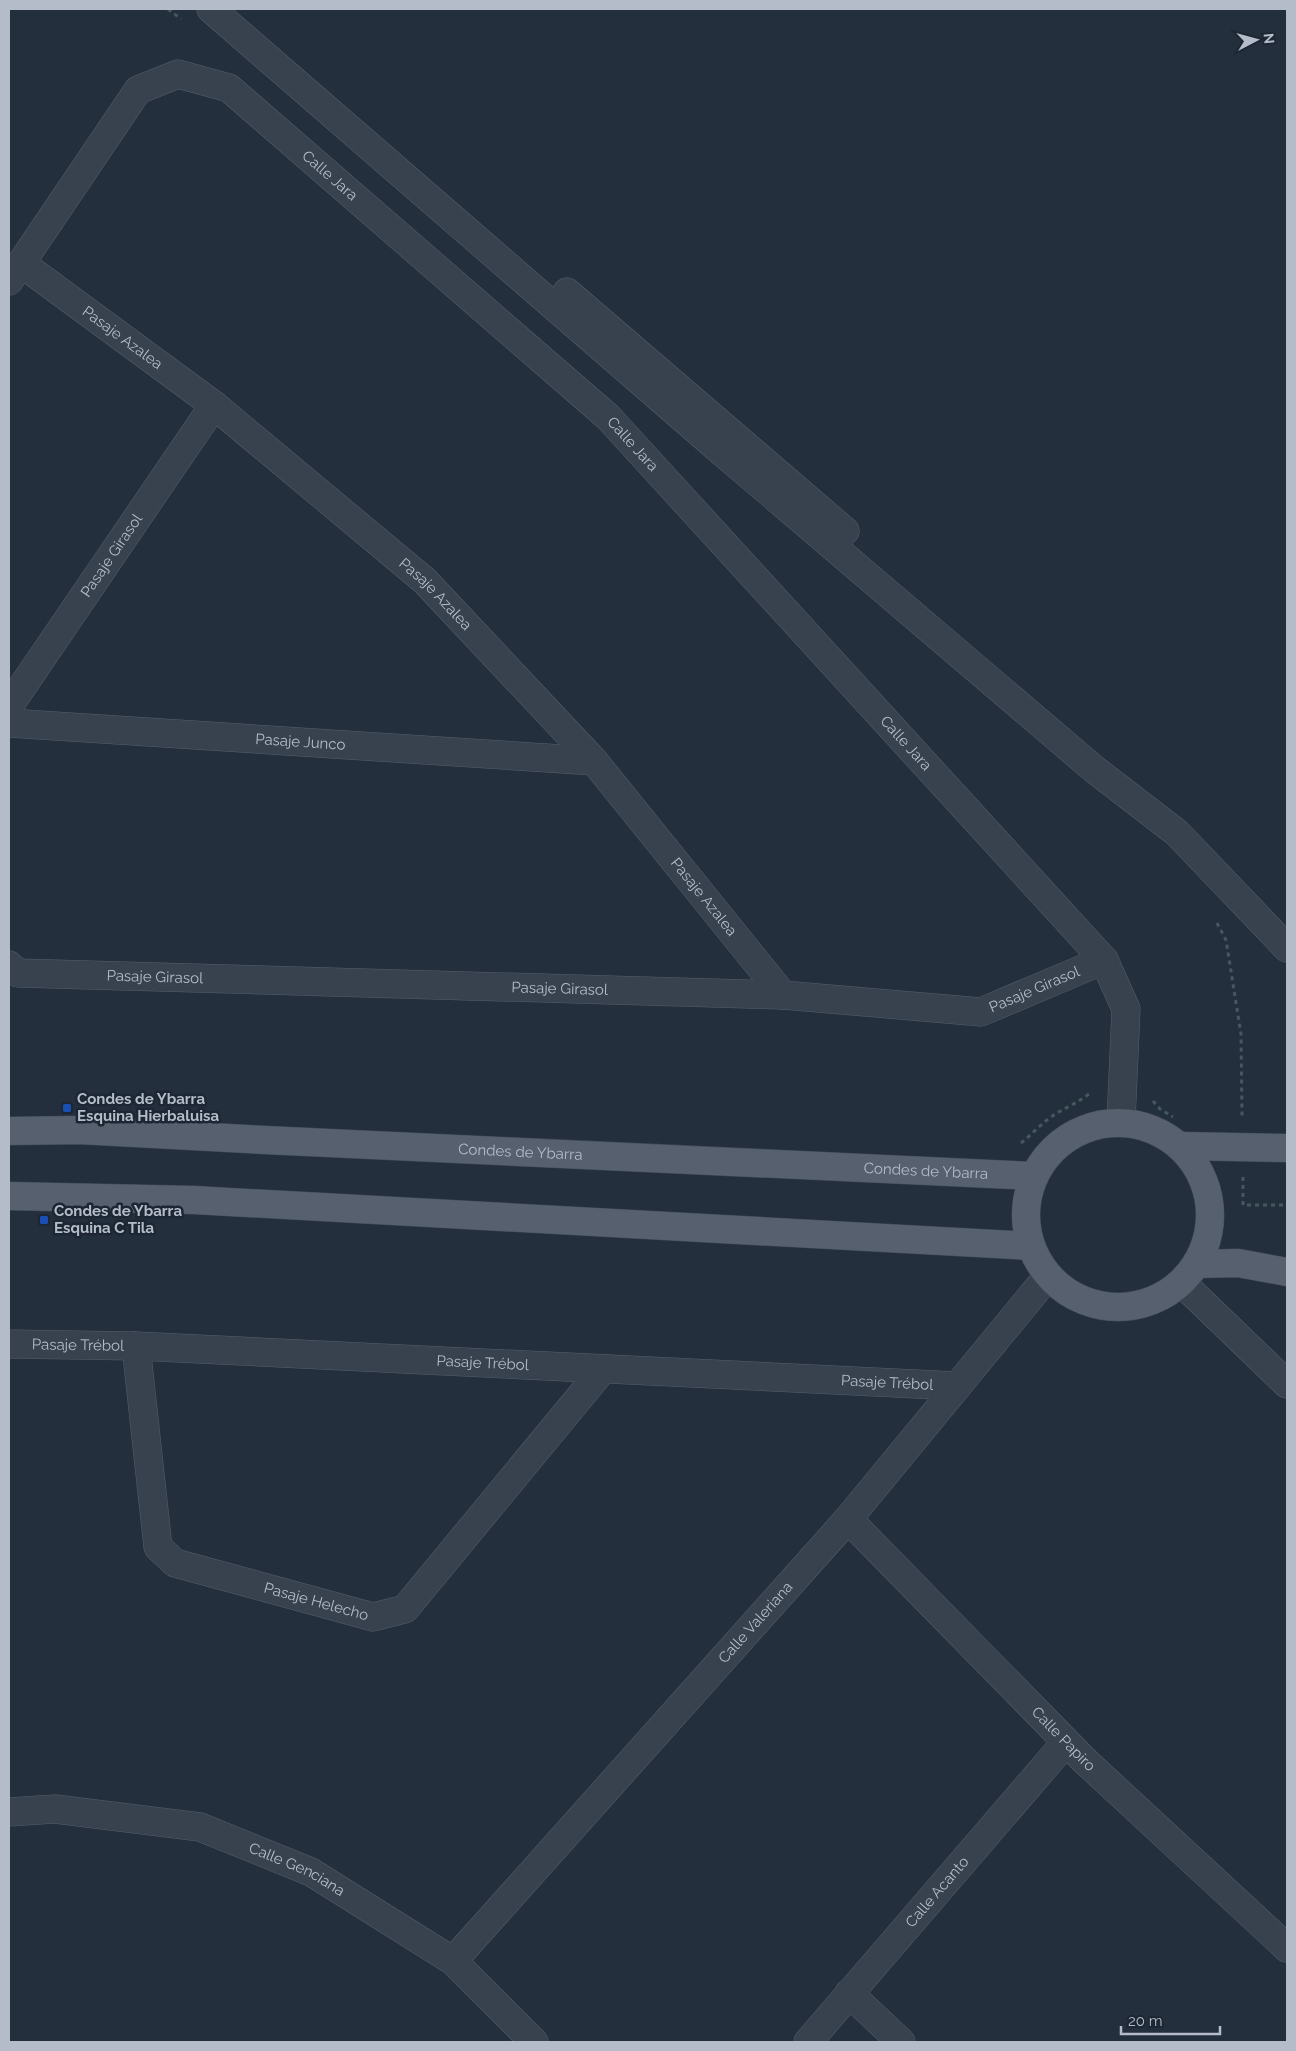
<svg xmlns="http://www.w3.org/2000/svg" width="1296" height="2051" viewBox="0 0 1296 2051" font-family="Raleway,sans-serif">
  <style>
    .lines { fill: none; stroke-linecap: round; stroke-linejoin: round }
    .minor-casing { stroke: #565f6c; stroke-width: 29 }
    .major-casing { stroke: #414a57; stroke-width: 29 }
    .path { stroke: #44595c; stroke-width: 3; stroke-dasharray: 4 4; stroke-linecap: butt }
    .minor { stroke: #38414e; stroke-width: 28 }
    .major { stroke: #56606e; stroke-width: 28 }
    .transit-dot { fill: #1a4fb4; stroke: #1d2633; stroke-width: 2 }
    .labels { text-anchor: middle; stroke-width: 5; stroke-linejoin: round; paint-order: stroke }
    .street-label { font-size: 15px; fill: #b4bcc9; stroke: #1d2633 }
    .poi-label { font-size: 15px; font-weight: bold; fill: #b4bcc9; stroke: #1d2633; text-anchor: start }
  </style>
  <rect width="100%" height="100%" fill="#242f3e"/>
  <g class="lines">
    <g class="minor-casing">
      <g id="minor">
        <path d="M211 9 715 446 1094 769 1177 833 1287 948"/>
        <path id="s1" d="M21 263 214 405 425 581 594 761 783 995"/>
        <path id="s2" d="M9 281 138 90 178 74 229 88 608 417 1104 960 1126 1009 1121 1122"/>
        <path d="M567 292 845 531"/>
        <path id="s3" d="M9 706 214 405"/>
        <path id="s4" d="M9 723 594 761"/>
        <path id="s5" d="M9 965 18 973 783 995 981 1012 1104 960"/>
        <path d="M1182 1283 1287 1384"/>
        <path id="s6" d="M9 1344 136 1346 957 1386"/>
        <path id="s7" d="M136 1346 158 1547 175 1563 373 1617 405 1609 603 1369"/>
        <path id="s8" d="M848 1519 1084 1760 1287 1948"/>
        <path id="s9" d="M9 1812 55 1809 200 1827 311 1872 453 1961 534 2042"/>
        <path id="s10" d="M453 1961 848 1519 1048 1276"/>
        <path d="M849 1993 901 2042"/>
        <path id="s11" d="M808 2042 1066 1742"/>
      </g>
    </g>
    <g class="major-casing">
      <g id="major">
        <circle cx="1118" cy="1215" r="92"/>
        <path id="s12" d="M9 1131 79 1130 265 1140 1033 1176"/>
        <path d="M1182 1146 1287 1148"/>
        <path d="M9 1196 194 1200 1030 1246"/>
        <path d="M1196 1264 1238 1263 1287 1272"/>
      </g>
    </g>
    <g class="path">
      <path d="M168 9 181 19"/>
      <path d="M1217 923 1226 940 1241 1034 1242 1116"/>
      <path d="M1153 1101 1160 1109 1173 1117"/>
      <path d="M1021 1143C1030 1136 1038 1127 1047 1120 1061 1109 1077 1104 1090 1093"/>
      <path d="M1243 1177V1205H1287"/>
    </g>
    <use href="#minor" class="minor"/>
    <use href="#major" class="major"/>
  </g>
  <g class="transit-dot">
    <rect x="62" y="1103" width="10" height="10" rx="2.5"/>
    <rect x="39" y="1215" width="10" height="10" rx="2.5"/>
  </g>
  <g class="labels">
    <g class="street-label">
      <text dy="5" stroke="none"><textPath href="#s2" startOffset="460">Calle Jara</textPath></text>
      <text dy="5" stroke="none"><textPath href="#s1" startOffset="126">Pasaje Azalea</textPath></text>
      <text dy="5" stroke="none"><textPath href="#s2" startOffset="865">Calle Jara</textPath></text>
      <text dy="5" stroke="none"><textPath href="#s3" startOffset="182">Pasaje Girasol</textPath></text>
      <text dy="5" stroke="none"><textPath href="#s1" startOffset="531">Pasaje Azalea</textPath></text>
      <text dy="5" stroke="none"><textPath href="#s4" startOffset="292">Pasaje Junco</textPath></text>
      <text dy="5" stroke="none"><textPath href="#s2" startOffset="1270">Calle Jara</textPath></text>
      <text dy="5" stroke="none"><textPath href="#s1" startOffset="936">Pasaje Azalea</textPath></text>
      <text dy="5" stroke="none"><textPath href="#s5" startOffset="149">Pasaje Girasol</textPath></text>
      <text dy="5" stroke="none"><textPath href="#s5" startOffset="554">Pasaje Girasol</textPath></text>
      <text dy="5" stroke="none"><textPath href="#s5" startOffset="1034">Pasaje Girasol</textPath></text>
      <text dy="5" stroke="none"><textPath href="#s12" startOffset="512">Condes de Ybarra</textPath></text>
      <text dy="5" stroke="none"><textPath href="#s12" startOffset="918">Condes de Ybarra</textPath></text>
      <text dy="5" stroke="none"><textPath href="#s6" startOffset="69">Pasaje Trébol</textPath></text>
      <text dy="5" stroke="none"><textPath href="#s6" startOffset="474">Pasaje Trébol</textPath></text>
      <text dy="5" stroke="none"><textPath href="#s6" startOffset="879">Pasaje Trébol</textPath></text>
      <text dy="5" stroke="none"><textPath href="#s7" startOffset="372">Pasaje Helecho</textPath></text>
      <text dy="5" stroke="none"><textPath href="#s10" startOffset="454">Calle Valeriana</textPath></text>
      <text dy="5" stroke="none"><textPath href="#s8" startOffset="308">Calle Papiro</textPath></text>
      <text dy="5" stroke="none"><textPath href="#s9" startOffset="298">Calle Genciana</textPath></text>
      <text dy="5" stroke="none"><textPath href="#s11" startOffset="198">Calle Acanto</textPath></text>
    </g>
    <g class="poi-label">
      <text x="77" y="1104">Condes de Ybarra<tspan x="77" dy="17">Esquina Hierbaluisa</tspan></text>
      <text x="54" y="1216">Condes de Ybarra<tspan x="54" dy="17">Esquina C Tila</tspan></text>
    </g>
  </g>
  <rect width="1296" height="2051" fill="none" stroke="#b4bcc9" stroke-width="20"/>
  <g transform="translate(1256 40) rotate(84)" stroke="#1d2633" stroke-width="4" paint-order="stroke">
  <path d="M0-4L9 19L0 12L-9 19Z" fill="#b4bcc9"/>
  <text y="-8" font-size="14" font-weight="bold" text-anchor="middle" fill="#b4bcc9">N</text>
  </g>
  <path d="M1121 2026v8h99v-8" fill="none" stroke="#b4bcc9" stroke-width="2.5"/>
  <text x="1128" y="2026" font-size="15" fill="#b4bcc9" stroke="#1d2633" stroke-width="4" paint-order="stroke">20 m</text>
</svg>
